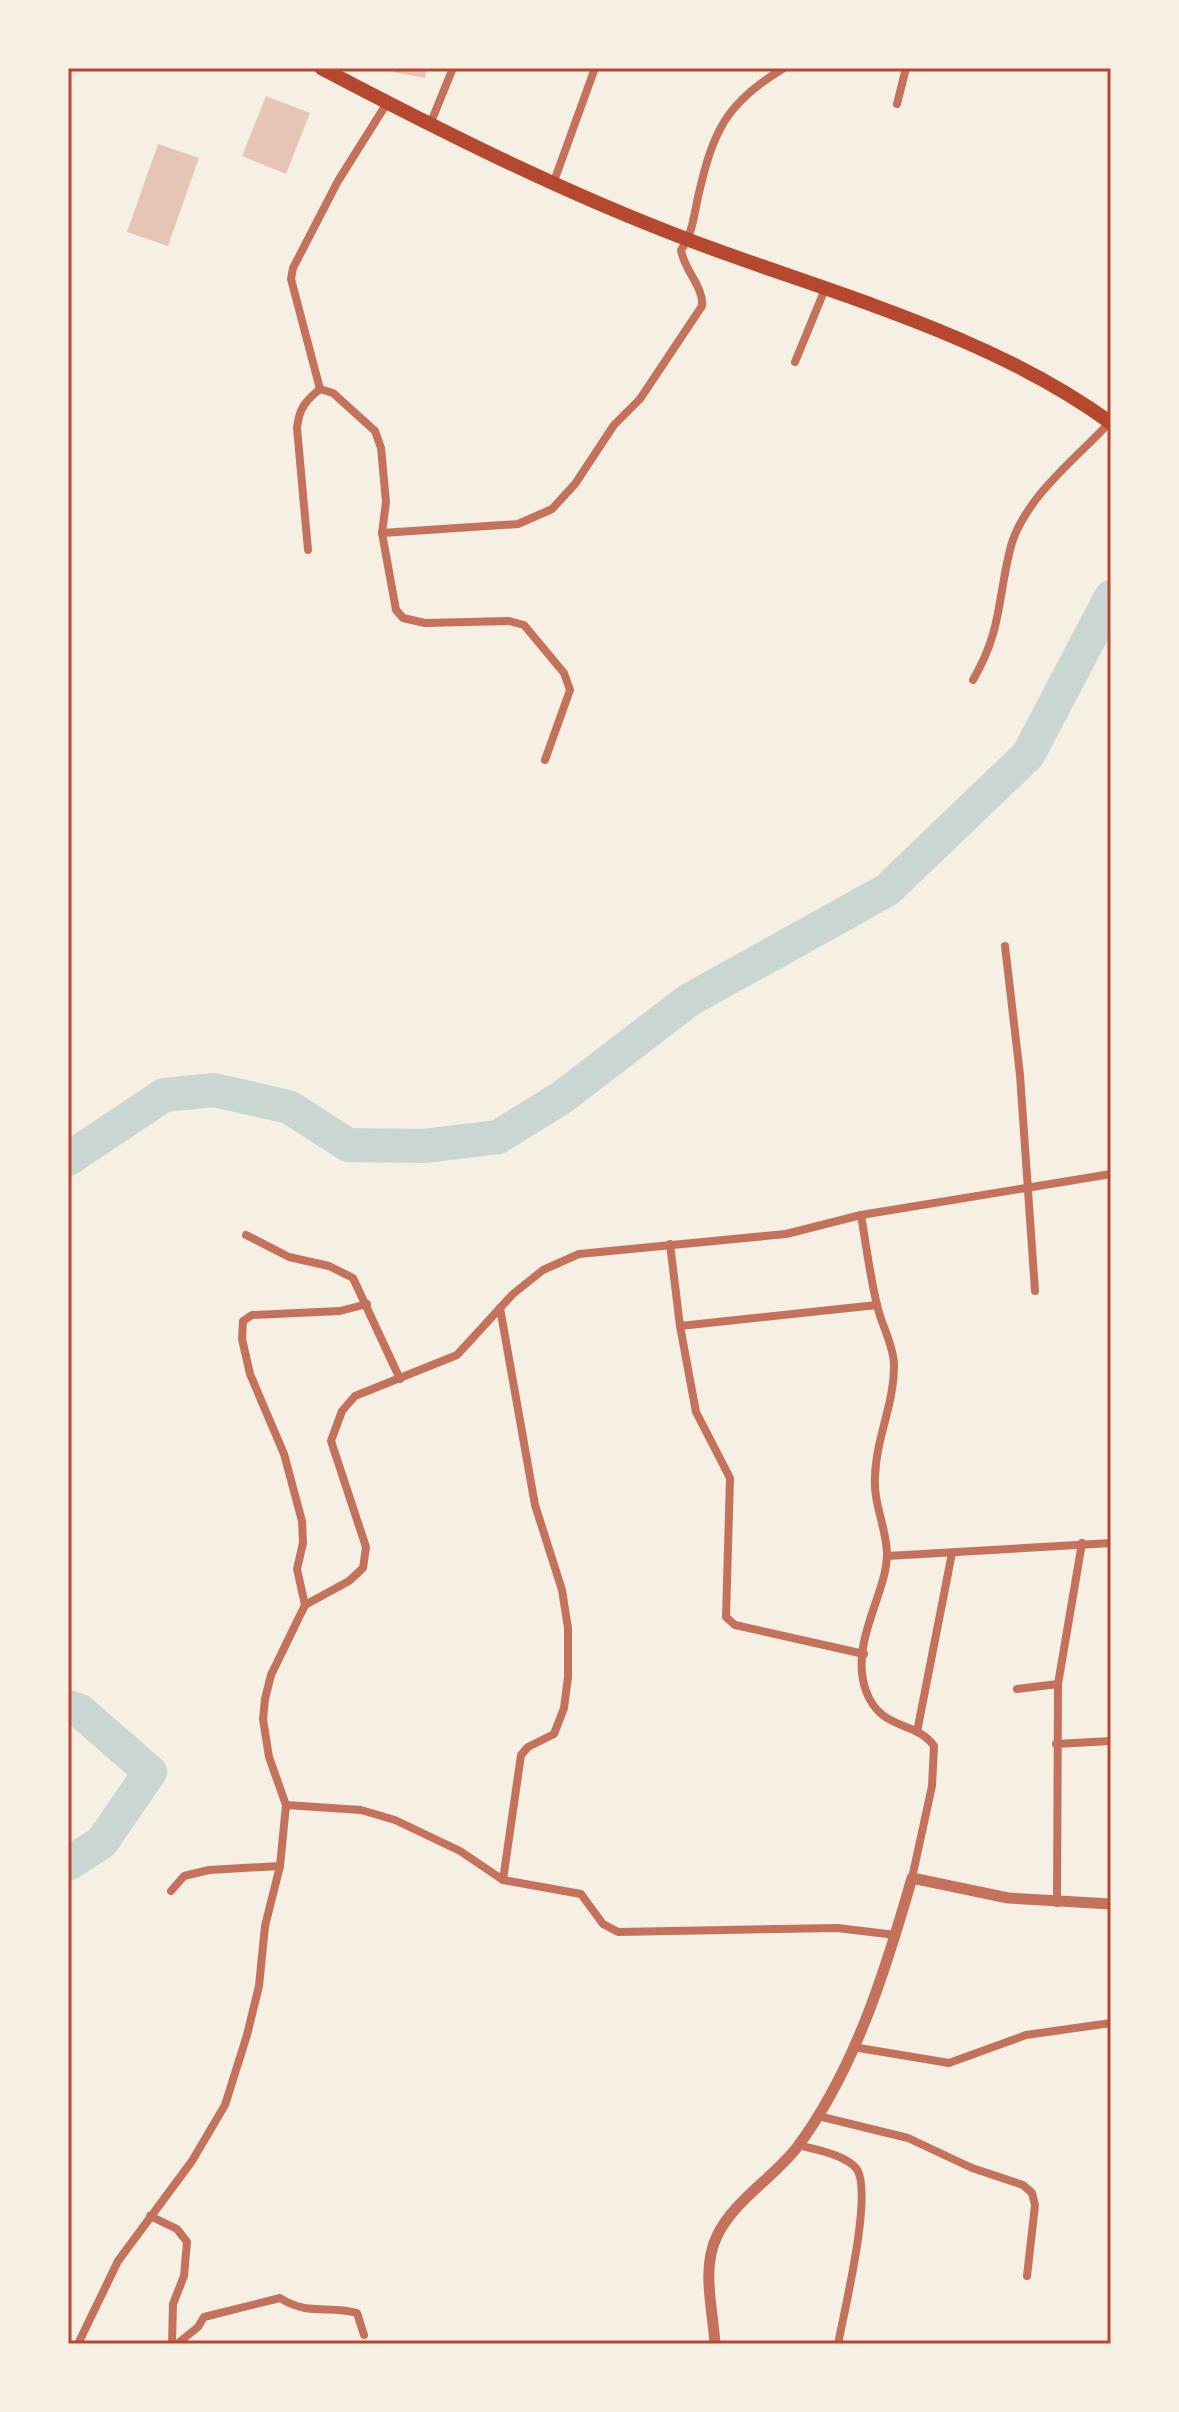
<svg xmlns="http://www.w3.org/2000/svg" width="1179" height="2412" viewBox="0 0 1179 2412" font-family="Roboto,sans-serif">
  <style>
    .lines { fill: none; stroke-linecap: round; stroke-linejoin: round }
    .river { stroke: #c9d6d2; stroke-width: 34 }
    .building { fill: #e6c5b7 }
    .minor { stroke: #c5725c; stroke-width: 8 }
    .tertiary { stroke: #c5725c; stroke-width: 11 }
    .trunk { stroke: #b5482f; stroke-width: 14 }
    .neatline { fill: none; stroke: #b5482f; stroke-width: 3 }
  </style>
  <rect width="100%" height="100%" fill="#f6efe4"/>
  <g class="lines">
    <g class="river">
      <path d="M68 1159 164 1095 214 1090 289 1107 348 1145 424 1146 498 1137 561 1098 689 1000 887 890 1028 755 1111 597"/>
      <path d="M68 1707 80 1711 150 1772 102 1842 68 1864"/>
    </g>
  </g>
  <g class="building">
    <path d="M394 68H427L425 78 393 72Z"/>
    <path d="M266 96 310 113 286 174 242 156Z"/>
    <path d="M158 144 199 158 168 246 127 232Z"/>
  </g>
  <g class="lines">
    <g class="minor">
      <path d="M387 103 338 181 293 268 291 279 320 389 333 393 375 431 381 448 386 502 382 533 396 610 403 618 425 623 509 621 524 625 564 673 570 690 545 760"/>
      <path d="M897 104 906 68"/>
      <path d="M431 122 453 68"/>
      <path d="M553 184 595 68"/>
      <path d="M795 362 825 289"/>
      <path d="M382 533 518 524 552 509 575 484 614 425 640 399 702 306C704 287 684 270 681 250 692 235 694 216 698 197 713 132 725 103 784 68"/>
      <path d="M308 550 297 428C299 409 305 401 320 389"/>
      <path d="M973 680C1003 628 997 599 1011 546 1025 497 1077 458 1110 422"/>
      <path d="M1005 946 1020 1075 1035 1291"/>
      <path d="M861 1215C866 1245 870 1276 877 1305 881 1324 893 1344 894 1363 895 1403 876 1437 875 1477 873 1503 887 1529 887 1555 886 1596 849 1643 866 1691 881 1732 916 1720 934 1746L932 1786 912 1878"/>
      <path d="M246 1235 289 1257 329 1266 353 1278 400 1379"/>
      <path d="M670 1244 680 1326 696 1412 730 1478 726 1617 735 1625 864 1654"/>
      <path d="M500 1308 535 1505 562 1590 568 1628V1677L564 1708 554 1734 528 1747 521 1755 503 1880"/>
      <path d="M680 1326 877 1305"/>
      <path d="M887 1556 1111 1543"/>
      <path d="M305 1605 297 1569 303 1543 302 1521 284 1454 250 1374 242 1339 243 1321 252 1315 340 1311 367 1304"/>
      <path d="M1058 1684 1082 1543"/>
      <path d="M1017 1689 1058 1684 1057 1903"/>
      <path d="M917 1732 952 1553"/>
      <path d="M1056 1744 1111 1741"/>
      <path d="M286 1805 361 1810 395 1820 460 1851 503 1880 581 1894 603 1924 618 1932 837 1928 896 1935"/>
      <path d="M171 1891 184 1876 209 1870 280 1866"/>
      <path d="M853 2047 949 2063 1026 2035 1111 2023"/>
      <path d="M818 2116 908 2138 972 2168 1023 2185 1032 2193 1035 2205 1027 2276"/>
      <path d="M799 2145C815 2150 844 2154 856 2168 874 2190 844 2312 838 2344"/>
      <path d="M150 2216 177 2229 187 2242 184 2276 173 2304 172 2344"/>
      <path d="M78 2344 118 2261 192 2161 225 2105 247 2035 259 1986 265 1926 280 1866 286 1805 269 1757 263 1719 265 1699 271 1675 305 1605 349 1581 363 1568 366 1547 331 1441 342 1411 355 1396 457 1355 513 1294 543 1270 579 1254 786 1234 861 1215 1111 1174"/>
      <path d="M177 2344 198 2327 204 2317 280 2298C308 2316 328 2305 357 2313L364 2335"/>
    </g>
    <path class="tertiary" d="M715 2344C713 2310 701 2268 717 2236 734 2200 775 2177 798 2146 855 2069 886 1969 912 1878L1008 1898 1111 1904"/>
    <path class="trunk" d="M321 68C441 131 562 192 689 240 832 294 987 333 1111 423"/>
  </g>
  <rect width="1179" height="2412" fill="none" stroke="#f6efe4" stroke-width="140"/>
  <rect x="70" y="70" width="1039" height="2272" class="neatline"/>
</svg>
